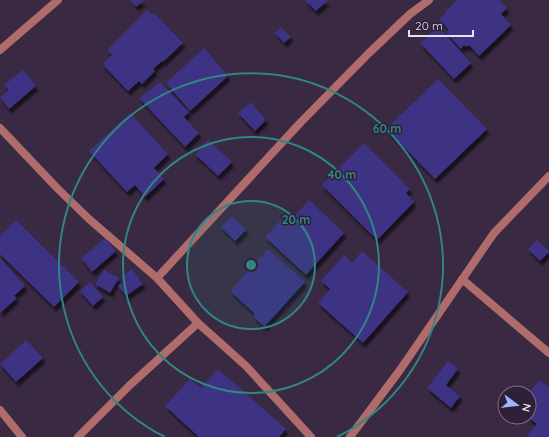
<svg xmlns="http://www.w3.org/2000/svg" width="549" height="437" viewBox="0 0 549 437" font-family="Quicksand,sans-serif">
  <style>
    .building { fill: #3d3283; filter: url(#shadow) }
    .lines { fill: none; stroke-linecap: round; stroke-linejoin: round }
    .street { stroke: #af6c6a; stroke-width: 8 }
    .ring { fill: none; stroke: #308682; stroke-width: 2 }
    .centre { fill: #308682; stroke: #2f2037; stroke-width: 2 }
    .ring-label { font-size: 12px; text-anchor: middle; font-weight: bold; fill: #308682; stroke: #2f2037; stroke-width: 3; stroke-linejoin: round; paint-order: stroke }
  </style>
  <defs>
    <filter id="shadow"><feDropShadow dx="2.5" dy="4.5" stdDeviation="1" flood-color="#0009"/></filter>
  </defs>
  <rect width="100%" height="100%" fill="#392942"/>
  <g class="building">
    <path d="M130 0H144L136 7Z"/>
    <path d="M305 0H328L316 11Z"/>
    <path d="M457 0H499L507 8 501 14 511 25 479 56 469 45 467 47 464 45 461 49 446 33 449 30 439 19 446 13 445 12Z"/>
    <path d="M147 10 152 15 154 13 183 43 163 62 162 61 153 69 155 71 142 84 139 81 128 91 102 64 112 55 107 50Z"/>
    <path d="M438 26 471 63 454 79 420 43Z"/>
    <path d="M281 27 291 37 284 43 275 33Z"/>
    <path d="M204 48 228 76 190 111 166 83Z"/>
    <path d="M23 70 36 86 9 109 0 97 9 90 4 85Z"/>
    <path d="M438 79 487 129 435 179 386 129Z"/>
    <path d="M160 82 189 112 184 117 199 133 185 147 139 98Z"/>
    <path d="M251 102 266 120 255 131 238 113Z"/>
    <path d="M130 113 168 154 154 168 164 179 145 197 135 185 127 192 89 151Z"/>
    <path d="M208 140 232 162 218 176 195 154Z"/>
    <path d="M364 143 410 189 406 193 414 202 377 240 322 185Z"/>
    <path d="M309 200 344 233 306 275 265 237 283 218 288 223Z"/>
    <path d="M232 216 246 230 235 241 221 227Z"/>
    <path d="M16 220 79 282 54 307 0 254V236Z"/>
    <path d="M105 238 116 251 92 272 81 258Z"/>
    <path d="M537 240 549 251V252L540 261 528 249Z"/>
    <path d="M268 249 305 282 264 327 253 316 255 314 230 291Z"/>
    <path d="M362 251 408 292 363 343 318 303 330 289 321 281 344 255 352 263Z"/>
    <path d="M0 258 25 286 14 296 17 298 0 313Z"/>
    <path d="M132 269 143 284 126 296 118 286 124 281 122 277Z"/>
    <path d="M104 270 119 278 110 293 95 284Z"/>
    <path d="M90 282 103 297 93 306 80 291Z"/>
    <path d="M26 340 43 358 16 382 0 364Z"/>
    <path d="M448 361 458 369 446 385 460 396 451 408 427 388Z"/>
    <path d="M218 369 286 429 279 437H199L165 406 190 379 201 388Z"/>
    <path d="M540 380 549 388V437H526L537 424 529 418V392Z"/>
  </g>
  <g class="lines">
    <g class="street">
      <path d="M0 50 58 0"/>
      <path d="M0 128 58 189 89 219 157 278 198 323 246 366 311 437"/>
      <path d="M157 278 301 122 369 53 410 14 429 0"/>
      <path d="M462 279 549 353"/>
      <path d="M0 410 22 437"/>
      <path d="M78 437 130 385 198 323"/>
      <path d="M350 437 400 370 494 233 549 176"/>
    </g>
  </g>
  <circle cx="251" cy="265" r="64" fill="#308682" fill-opacity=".12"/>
  <g class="ring">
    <circle cx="251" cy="265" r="64"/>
    <circle cx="251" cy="265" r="128"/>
    <path d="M165 437A192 192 0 1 1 337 437"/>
  </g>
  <circle cx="251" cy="265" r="6" class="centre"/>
  <g class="ring-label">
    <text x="387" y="133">60 m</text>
    <text x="342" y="179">40 m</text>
    <text x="296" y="224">20 m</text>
  </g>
  <g transform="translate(517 405) rotate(105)"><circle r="19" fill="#2f2037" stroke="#7a6d81"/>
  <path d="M0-3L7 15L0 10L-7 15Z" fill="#9eb4fd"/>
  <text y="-6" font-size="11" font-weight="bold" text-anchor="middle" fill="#eae1f0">N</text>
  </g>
  <path d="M409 30v6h64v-6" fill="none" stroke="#eae1f0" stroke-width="2"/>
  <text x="415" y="30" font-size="12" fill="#eae1f0" stroke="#2f2037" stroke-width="3" paint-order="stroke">20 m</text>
</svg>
